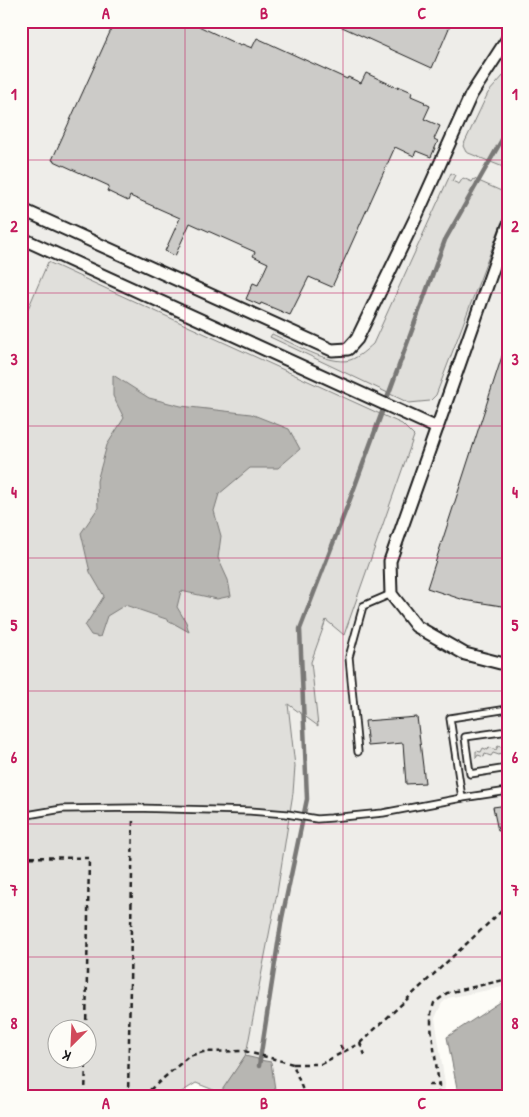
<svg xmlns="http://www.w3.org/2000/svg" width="529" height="1117" viewBox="0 0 529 1117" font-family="'Patrick Hand',sans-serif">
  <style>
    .built { fill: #eeede9; fill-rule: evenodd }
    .green { fill: #e0dfdb; stroke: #7e7e7c; fill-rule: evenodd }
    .water { fill: #b7b6b2; stroke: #797876 }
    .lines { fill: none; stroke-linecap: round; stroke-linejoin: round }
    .stream { stroke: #797876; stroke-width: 4.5 }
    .building { fill: #cccbc8; stroke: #1c1c1c }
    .lane-casing { stroke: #1c1c1c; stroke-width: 9 }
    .street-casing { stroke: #1c1c1c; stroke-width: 15 }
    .path { stroke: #1c1c1c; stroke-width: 2.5; stroke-dasharray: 5 4; stroke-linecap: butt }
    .lane { stroke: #fdfcf7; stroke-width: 5.5 }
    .street { stroke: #fdfcf7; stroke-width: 11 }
    .grid { fill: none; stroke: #c2185b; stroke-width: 1; stroke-opacity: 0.55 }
    .neatline { fill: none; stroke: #c2185b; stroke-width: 2 }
    .grid-label { font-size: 16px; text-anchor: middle; font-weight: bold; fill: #c2185b }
  </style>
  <rect width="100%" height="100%" fill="#fdfcf7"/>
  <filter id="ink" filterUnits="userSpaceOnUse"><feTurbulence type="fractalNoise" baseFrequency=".02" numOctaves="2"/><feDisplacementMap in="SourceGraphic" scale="10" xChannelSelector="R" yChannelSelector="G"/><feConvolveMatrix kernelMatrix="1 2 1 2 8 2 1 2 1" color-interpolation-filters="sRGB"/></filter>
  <g filter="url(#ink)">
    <path class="built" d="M21 21H508V986L448 998 442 1003 435 1018 445 1084 444 1096H276L271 1062 245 1056 221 1093 196 1083 175 1096H21ZM58 1030H88V1060H58Z"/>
    <g class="green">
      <path d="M508 68V169L466 152 463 146 488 93 504 75Z"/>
      <path d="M451 173 455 175 452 181 459 184 463 178 472 182 474 179 508 194V206L436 395 430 401 409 403 270 337 272 334C291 342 330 366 350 360 359 357 366 350 373 344Z"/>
      <path d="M48 262 402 424 414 436 344 635 326 620 311 662 318 726 288 704 295 766 293 793 277 893 247 1049 245 1056 221 1093 196 1083 175 1096H21V325ZM58 1030H88V1060H58Z"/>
      <path d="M506 745 508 746V750L506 749 499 755 493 753 491 756 485 754 484 757 478 755 476 758V751L481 752 483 748 488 750 489 747 496 750 498 746 503 748Z"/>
    </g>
    <g class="water">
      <path d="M113 375 149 398 181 406 251 414 289 429 300 449 278 468H250L219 494 214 511 221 536 218 558 228 580 231 596 217 599 181 591 177 607 186 622 189 632 166 619 125 605 107 616 100 637 91 635 85 626 104 596 90 572 81 533 98 508 97 481 107 445 124 418 113 396Z"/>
      <path d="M508 997V1096H456L457 1088 447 1037Z"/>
      <path d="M245 1056 258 1059 259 1063 260 1060 271 1062 276 1096H218Z"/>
    </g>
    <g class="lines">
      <path class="stream" d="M259 1066 282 918 307 799 300 629 352 494 445 240 508 129"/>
    </g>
    <g class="building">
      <path d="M115 21H188L241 46 242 44 252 48 257 38 347 79 348 77 361 83 366 73 398 88V86L412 92 411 96 425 102 424 103 430 106 424 119 440 126 434 139 438 141 431 157 416 151 414 156 395 147 332 287 309 277 290 315 261 303 260 305 246 299 253 283 258 285 268 263 253 256 255 252 190 223 175 256 165 251 180 218 130 196 128 201 107 191 109 186 52 160Z"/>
      <path d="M329 21H452L432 68Z"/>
      <path d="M505 347H508V607L464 600 427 588Z"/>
      <path d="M417 717 425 783 406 784 403 743 368 746 365 721Z"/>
      <path d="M508 805V829L498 831 493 807Z"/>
    </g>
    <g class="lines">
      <g class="lane-casing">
        <g id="lane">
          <path d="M508 709 450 718 462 798 508 791"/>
          <path d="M508 731 465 737 470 774 508 768"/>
          <path d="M358 752 349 657 363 606 391 594"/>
          <path d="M21 816 62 809 135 808 250 811 287 814 317 819 331 818 383 813 462 798"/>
          <path d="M21 825H25L24 816"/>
        </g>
      </g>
      <g class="street-casing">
        <g id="street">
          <path d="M21 209 332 350 348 349 357 339 416 217 471 95 508 38"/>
          <path d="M21 238 437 428 508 226"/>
          <path d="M437 428 390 561 391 594 416 626 465 654 508 665"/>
        </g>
      </g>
      <g class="path">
        <path d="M21 857 89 858 86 1030"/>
        <path d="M360 1043 365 1055"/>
        <path d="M340 1045 344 1052"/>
        <path d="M293 1064H321L360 1043 508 905"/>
        <path d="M428 1085H439"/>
        <path d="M85 1096 86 1060"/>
        <path d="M128 1096 133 817"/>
        <path d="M143 1096 189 1056 203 1052 244 1051 293 1064 305 1096"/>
        <path d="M438 1096 439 1085 431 1027V1013L434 1003 447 993 508 979"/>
      </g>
      <use href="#lane" class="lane"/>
      <use href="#street" class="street"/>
    </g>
  </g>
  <path class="grid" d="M185 21V1096M343 21V1096M21 160H508M21 293H508M21 426H508M21 558H508M21 691H508M21 824H508M21 957H508"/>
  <rect width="529" height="1117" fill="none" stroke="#fdfcf7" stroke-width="55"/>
  <g transform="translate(72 1044) rotate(204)"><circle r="24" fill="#fdfcf7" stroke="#a3a29f"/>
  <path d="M0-4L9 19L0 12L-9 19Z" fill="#d1495b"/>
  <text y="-8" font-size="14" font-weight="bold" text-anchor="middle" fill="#1c1c1c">K</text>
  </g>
  <rect x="28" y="28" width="474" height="1062" class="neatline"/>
  <g class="grid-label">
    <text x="106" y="19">A</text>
    <text x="264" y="19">B</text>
    <text x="422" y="19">C</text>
    <text x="14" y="100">1</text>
    <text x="515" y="100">1</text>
    <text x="14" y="232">2</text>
    <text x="515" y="232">2</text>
    <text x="14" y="365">3</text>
    <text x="515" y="365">3</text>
    <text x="14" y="498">4</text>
    <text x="515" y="498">4</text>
    <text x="14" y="631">5</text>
    <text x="515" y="631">5</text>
    <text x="14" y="763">6</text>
    <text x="515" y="763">6</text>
    <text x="14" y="896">7</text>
    <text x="515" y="896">7</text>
    <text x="14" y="1029">8</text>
    <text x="515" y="1029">8</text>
    <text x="106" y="1109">A</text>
    <text x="264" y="1109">B</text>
    <text x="422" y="1109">C</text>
  </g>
</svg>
